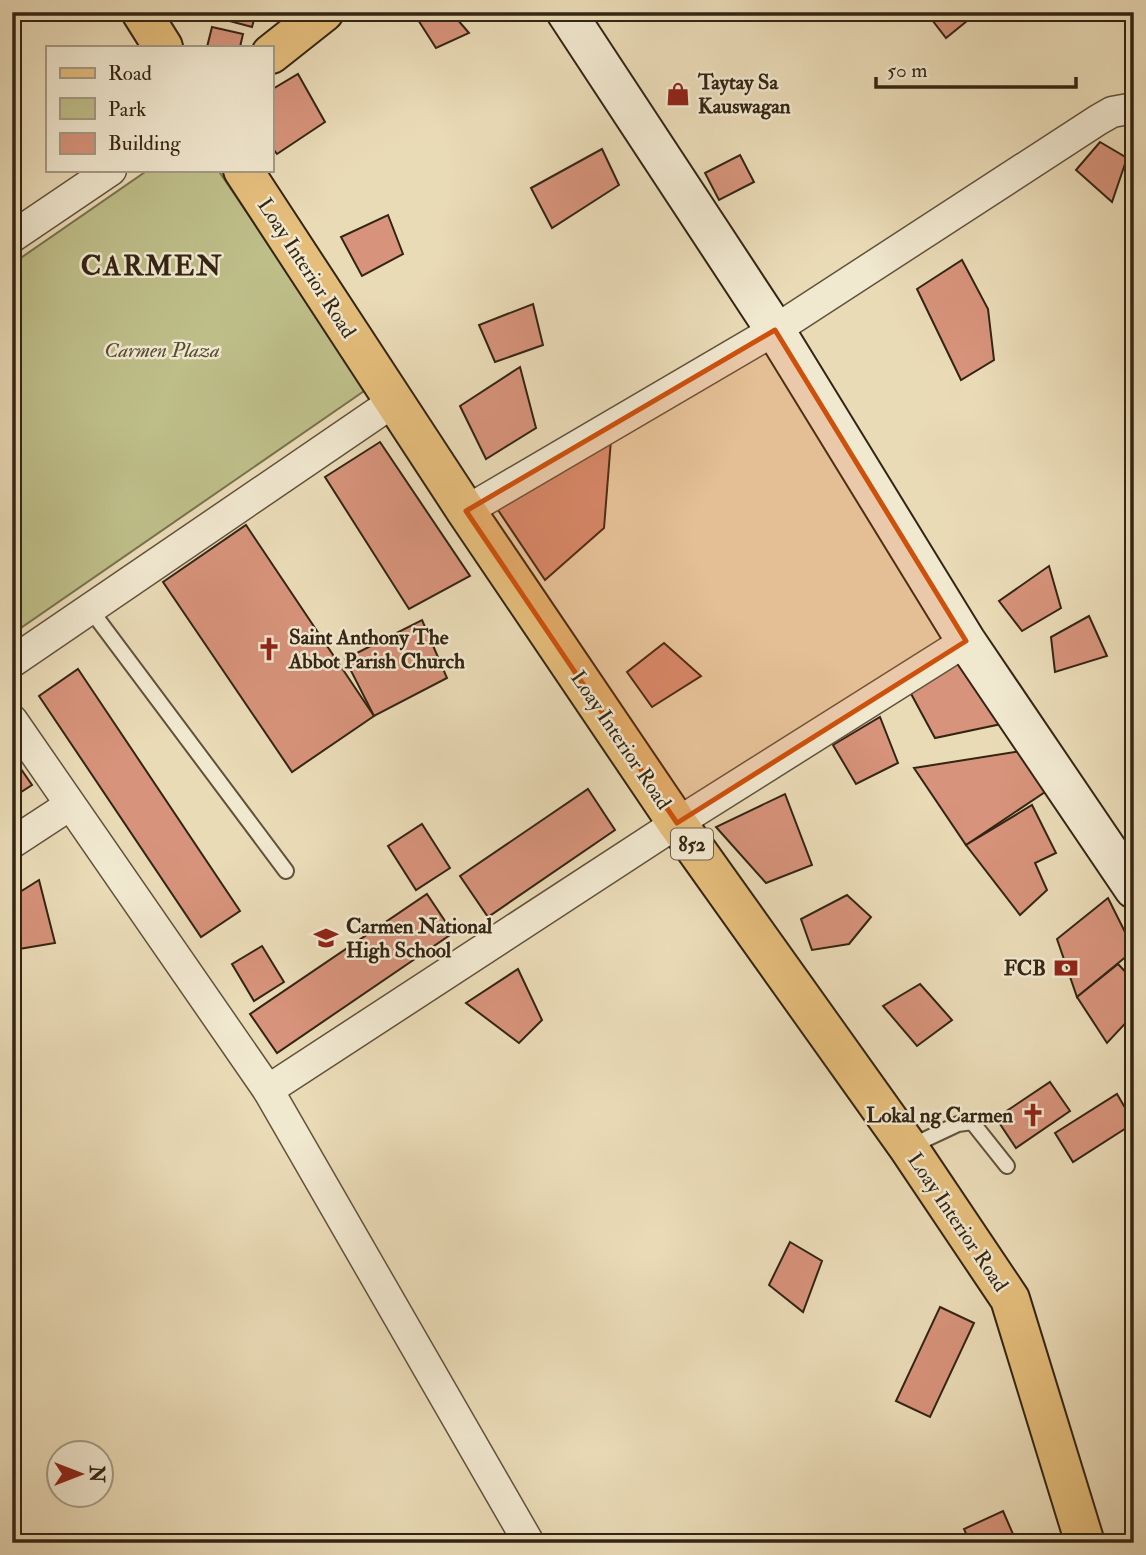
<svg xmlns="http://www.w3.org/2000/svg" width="1146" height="1555" viewBox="0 0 1146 1555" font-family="'IM FELL Double Pica',serif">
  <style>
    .green { fill: #bebe89; stroke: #78724e; stroke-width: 2 }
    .building { fill: #d7937b; stroke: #332513; stroke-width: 2 }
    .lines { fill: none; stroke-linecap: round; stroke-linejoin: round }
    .lane-casing { stroke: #61523c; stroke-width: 18 }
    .street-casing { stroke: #61523c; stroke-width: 33 }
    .secondary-casing { stroke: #332513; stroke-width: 42 }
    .primary-casing { stroke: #332513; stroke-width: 42 }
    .lane { stroke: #f1e8d0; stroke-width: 14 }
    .street { stroke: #f1e8d0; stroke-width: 30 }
    .secondary { stroke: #f1e8d0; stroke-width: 38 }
    .primary { stroke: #e5be7c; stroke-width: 38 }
    .marked { fill: #cd510d; fill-opacity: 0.2; stroke: #cd510d; stroke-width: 5; stroke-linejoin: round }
    .labels { text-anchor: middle; stroke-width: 5; stroke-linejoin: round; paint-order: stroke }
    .shield { fill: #f1e8d0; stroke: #6c604c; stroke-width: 2 }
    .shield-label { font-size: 19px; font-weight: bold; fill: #332513 }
    .poi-label { font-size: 21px; font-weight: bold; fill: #332513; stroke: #f1e8d0; text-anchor: start }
    .street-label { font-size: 21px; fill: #332513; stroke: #f1e8d0 }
    .park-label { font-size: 21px; font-style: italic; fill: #564b30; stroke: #f1e8d0 }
    .district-label { font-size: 28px; font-weight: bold; letter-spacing: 2px; fill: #332513; stroke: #f1e8d0 }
  </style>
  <rect width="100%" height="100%" fill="#eadbb7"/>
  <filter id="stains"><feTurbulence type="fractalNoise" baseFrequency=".00286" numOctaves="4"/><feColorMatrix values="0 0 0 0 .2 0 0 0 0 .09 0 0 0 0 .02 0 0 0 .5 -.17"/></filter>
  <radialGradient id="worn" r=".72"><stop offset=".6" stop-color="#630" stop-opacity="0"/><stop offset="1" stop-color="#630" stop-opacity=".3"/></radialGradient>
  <path class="green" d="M148 170H218L367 389 12 634V264Z"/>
  <g class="building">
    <path d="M196 12H256L252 27Z"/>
    <path d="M413 12H451L469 33 436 48Z"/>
    <path d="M926 12H978L946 38Z"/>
    <path d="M212 27 243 34 240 47H207Z"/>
    <path d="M298 74 325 122 277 154 271 146V90Z"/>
    <path d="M1100 142 1127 158 1112 202 1076 170Z"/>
    <path d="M602 149 619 185 552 228 531 188Z"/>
    <path d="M740 155 754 182 719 200 705 173Z"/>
    <path d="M388 215 403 254 362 276 341 237Z"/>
    <path d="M962 260 988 309 994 360 961 380 917 289Z"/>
    <path d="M533 304 543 345 495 362 479 325Z"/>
    <path d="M520 367 536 428 486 459 460 406Z"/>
    <path d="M612 427 604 528 545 580 496 507Z"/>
    <path d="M380 442 470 576 409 609 325 477Z"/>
    <path d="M246 525 374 716 292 772 163 582Z"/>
    <path d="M1049 566 1061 608 1022 631 999 601Z"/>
    <path d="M1089 616 1107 656 1055 672 1051 637Z"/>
    <path d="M422 620 447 678 374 716 345 659Z"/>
    <path d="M664 643 701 676 652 707 627 672Z"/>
    <path d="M965 657 1006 723 935 738 909 690Z"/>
    <path d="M78 669 240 911 201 937 39 696Z"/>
    <path d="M880 717 898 763 856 784 833 745Z"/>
    <path d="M1021 751 1048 790 966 845 914 768Z"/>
    <path d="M12 756 32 785 12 798Z"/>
    <path d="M588 789 615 830 488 917 460 876Z"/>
    <path d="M785 794 812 865 766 883 716 827Z"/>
    <path d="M1032 805 1056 853 1035 863 1047 890 1020 915 966 845Z"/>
    <path d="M422 824 450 868 416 890 388 846Z"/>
    <path d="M39 880 55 943 13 950 12 897Z"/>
    <path d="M427 894 453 933 277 1053 250 1014Z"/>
    <path d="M847 895 871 917 849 944 812 950 801 919Z"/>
    <path d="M1108 898 1134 950 1077 997 1057 939Z"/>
    <path d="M262 946 284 982 254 1001 232 964Z"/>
    <path d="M1118 964 1134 981V1014L1107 1043 1077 997Z"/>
    <path d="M518 969 542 1020 519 1043 466 1003Z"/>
    <path d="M920 984 952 1020 917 1046 883 1006Z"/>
    <path d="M1050 1082 1070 1111 1016 1148 996 1118Z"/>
    <path d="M1117 1094 1134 1123 1073 1162 1055 1133Z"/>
    <path d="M790 1242 822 1261 803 1312 769 1285Z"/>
    <path d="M940 1307 974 1323 930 1417 896 1401Z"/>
    <path d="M1134 1450V1499L1127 1453Z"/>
    <path d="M1003 1511 1016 1541 970 1543 964 1529Z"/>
  </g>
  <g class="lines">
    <g class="lane-casing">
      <g id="lane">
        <path d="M90 609 286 871"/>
        <path d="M909 1147 958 1124 972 1122 1007 1166"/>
      </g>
    </g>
    <g class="street-casing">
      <g id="street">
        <path d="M12 237 111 170"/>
        <path d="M466 511 775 330 1098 120 1112 112 1134 108"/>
        <path d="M12 662 393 402"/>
        <path d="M12 720 268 1090 529 1543"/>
        <path d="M12 843 70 805"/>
        <path d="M268 1090 677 823 966 641"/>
      </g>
    </g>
    <g class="secondary-casing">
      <path id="secondary" d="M566 12 775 330 966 641 1134 889"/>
    </g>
    <g class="primary-casing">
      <g id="primary">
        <path d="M141 12 163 47"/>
        <path d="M271 54 324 12"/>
        <path d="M243 170 466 511 677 823 908 1147 1010 1299 1085 1543"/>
      </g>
    </g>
    <use href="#lane" class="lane"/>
    <use href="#street" class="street"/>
    <use href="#secondary" class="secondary"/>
    <use href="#primary" class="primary"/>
  </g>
  <path class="marked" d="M775 330 966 641 677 823 466 511Z"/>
  <defs>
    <g id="shop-bare" transform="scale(1.89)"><path d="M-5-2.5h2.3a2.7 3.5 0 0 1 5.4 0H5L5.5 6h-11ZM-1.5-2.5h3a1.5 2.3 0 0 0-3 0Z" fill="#8f2418" stroke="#f1e8d0" stroke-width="2.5" paint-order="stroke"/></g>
    <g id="church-bare" transform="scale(1.89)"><path d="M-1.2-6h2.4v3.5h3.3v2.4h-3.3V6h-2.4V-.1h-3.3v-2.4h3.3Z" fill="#8f2418" stroke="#f1e8d0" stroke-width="2.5" paint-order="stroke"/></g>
    <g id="school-bare" transform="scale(1.89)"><path d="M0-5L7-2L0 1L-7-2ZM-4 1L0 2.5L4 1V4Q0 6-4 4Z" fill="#8f2418" stroke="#f1e8d0" stroke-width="2.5" paint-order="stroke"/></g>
    <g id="bank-bare" transform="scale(1.89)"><path d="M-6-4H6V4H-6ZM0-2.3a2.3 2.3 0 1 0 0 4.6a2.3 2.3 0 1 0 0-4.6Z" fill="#8f2418" stroke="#f1e8d0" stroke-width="2.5" paint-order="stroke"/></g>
  </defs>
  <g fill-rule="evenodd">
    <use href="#shop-bare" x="678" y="94"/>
    <use href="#church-bare" x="269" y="649"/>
    <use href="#school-bare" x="326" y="938"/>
    <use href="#bank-bare" x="1066" y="968"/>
    <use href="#church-bare" x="1033" y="1115"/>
  </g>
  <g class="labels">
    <rect class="shield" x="671" y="828.5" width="42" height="31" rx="5"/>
    <g class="shield-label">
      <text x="692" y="851">852</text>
    </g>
    <g class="poi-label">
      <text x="698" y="89">Taytay Sa<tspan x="698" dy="24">Kauswagan</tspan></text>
      <text x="289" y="644">Saint Anthony The<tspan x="289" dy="24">Abbot Parish Church</tspan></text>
      <text x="346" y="933">Carmen National<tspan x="346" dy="24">High School</tspan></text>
      <text x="1046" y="975" text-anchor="end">FCB</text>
      <text x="1013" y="1122" text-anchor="end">Lokal ng Carmen</text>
    </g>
    <g class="street-label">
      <text transform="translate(307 268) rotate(57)" y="7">Loay Interior Road</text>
      <text transform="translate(621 740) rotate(56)" y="7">Loay Interior Road</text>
      <text transform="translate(958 1222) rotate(56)" y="7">Loay Interior Road</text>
    </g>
    <g class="park-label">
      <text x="162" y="357">Carmen Plaza</text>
    </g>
    <g class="district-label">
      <text x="152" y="275">CARMEN</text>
    </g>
  </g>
  <rect width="1146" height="1555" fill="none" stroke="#eadbb7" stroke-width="42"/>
  <rect x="14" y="14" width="1118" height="1527" fill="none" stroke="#332513" stroke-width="3.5"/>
  <rect x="21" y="21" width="1104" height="1513" fill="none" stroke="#332513" stroke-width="2"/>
  <rect x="46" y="46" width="228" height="126" fill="#f1e8d0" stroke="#a59a84" stroke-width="2"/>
  <rect x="60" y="68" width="35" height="10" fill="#e5be7c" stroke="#a59a84" stroke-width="2"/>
  <text x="108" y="80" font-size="21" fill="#332513">Road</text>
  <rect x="60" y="98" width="35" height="21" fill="#bebe89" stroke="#a59a84" stroke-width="2"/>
  <text x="108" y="116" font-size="21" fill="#332513">Park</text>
  <rect x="60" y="133" width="35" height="21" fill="#d7937b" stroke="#a59a84" stroke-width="2"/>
  <text x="108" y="150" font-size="21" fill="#332513">Building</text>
  <g transform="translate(80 1474) rotate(90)"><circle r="33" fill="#f1e8d0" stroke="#a59a84" stroke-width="2"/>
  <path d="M0-5L12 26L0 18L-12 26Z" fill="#8f2418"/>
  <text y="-10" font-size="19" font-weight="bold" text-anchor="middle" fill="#332513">N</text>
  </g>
  <path d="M876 77v10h200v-10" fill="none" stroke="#332513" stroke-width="3.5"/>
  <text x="887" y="77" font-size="21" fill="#332513" stroke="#f1e8d0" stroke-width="5" paint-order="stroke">50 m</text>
  <rect width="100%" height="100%" filter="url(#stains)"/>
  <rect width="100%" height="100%" fill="url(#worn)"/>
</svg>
